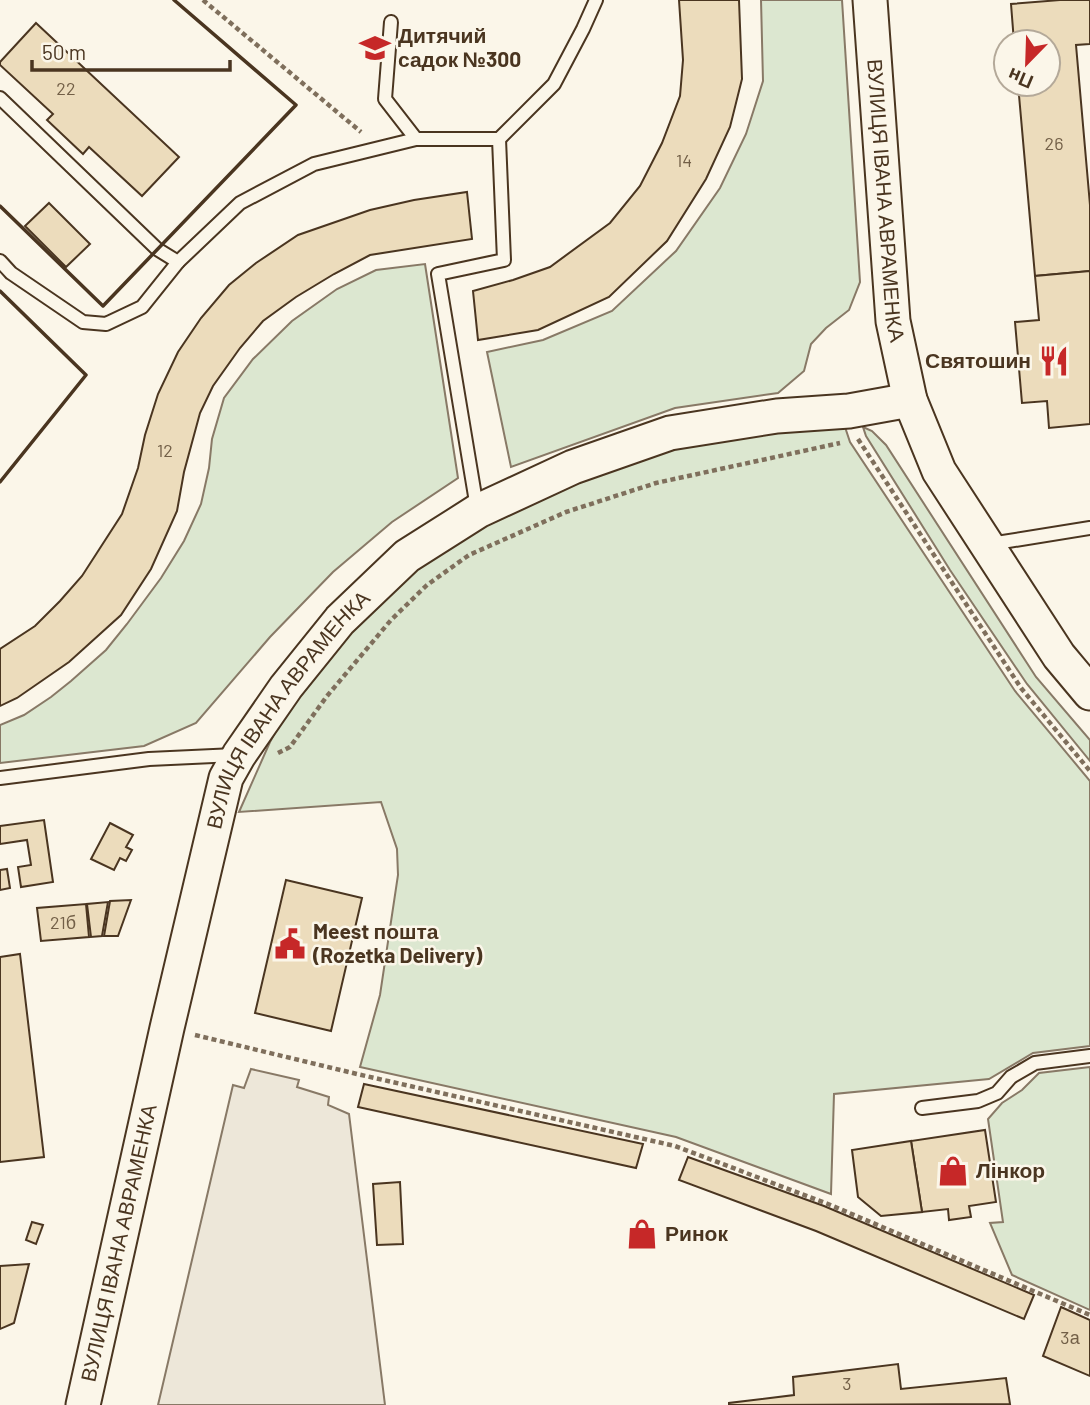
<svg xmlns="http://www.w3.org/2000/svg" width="1090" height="1405" viewBox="0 0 1090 1405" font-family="Barlow,sans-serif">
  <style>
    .green { fill: #dce7d0; stroke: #887966; stroke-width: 2 }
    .parking { fill: #ede7d9; stroke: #887966; stroke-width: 2 }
    .building { fill: #ecdcbc; stroke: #4a3520; stroke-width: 2 }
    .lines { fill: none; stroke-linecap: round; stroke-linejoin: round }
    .lane-casing { stroke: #4a3520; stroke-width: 16 }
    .secondary-casing { stroke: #4a3520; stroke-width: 37 }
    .path { stroke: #7f6f5c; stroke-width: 4.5; stroke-dasharray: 5 3.5; stroke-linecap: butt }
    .lane { stroke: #fbf6e9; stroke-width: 12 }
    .secondary { stroke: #fbf6e9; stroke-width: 33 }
    .wall { stroke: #4a3520; stroke-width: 3.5 }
    .labels { text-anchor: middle; stroke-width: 5; stroke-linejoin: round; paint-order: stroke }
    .number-label { font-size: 18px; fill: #725f47 }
    .poi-label { font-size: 21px; font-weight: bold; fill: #4a3520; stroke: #fbf6e9; text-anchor: start }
    .street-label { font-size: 21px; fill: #4a3520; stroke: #fbf6e9 }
  </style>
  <rect width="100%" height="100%" fill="#fbf6e9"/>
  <g class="green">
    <path d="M761 0H842L860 282 849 310 826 328 811 344 804 371 778 393 675 408 511 467 487 352 543 340 612 311 676 251 720 188 746 134 763 81Z"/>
    <path d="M425 264 458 478 392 522 333 572 270 637 196 723 144 746 0 763V725L24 715 51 697 71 681 106 650 127 624 161 578 184 541 201 504 209 468 212 439 224 398 253 359 292 321 337 289 376 270Z"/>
    <path d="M843 421 850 442 1015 691 1090 781V1046L1033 1053 989 1079 834 1094 831 1194 676 1137 360 1067 380 995 398 875 397 849 381 802 239 812 270 742 301 684 353 619 484 516 670 440Z"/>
    <path d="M863 427 872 431 886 445 1036 677 1090 740V761L1027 684 950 570 866 436Z"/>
    <path d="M1090 1067V1310L1012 1275 990 1223 1003 1222 988 1119 1002 1103 1022 1090 1039 1073Z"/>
  </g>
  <path class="parking" d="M251 1069 299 1080 297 1087 329 1097 328 1105 349 1114 385 1405H158L233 1085 244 1088Z"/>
  <g class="building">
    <path d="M679 0H739L742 79 730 127 706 179 667 241 609 297 538 330 478 340 473 291 513 280 550 267 610 223 640 186 662 143 680 96 683 60Z"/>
    <path d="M1060 0H1090V44L1076 45 1090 205V271L1035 276 1018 84H1048V42H1014L1011 4Z"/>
    <path d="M36 23 179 157 142 196 89 147 83 154 47 120 53 114 0 65V62Z"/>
    <path d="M467 192 472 239 370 255 334 274 296 297 263 321 240 348 213 386 200 413 184 472 177 511 151 569 121 615 69 662 17 698 0 706V649L35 626 60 601 82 576 122 514 138 468 145 435 158 394 178 352 201 318 229 285 256 263 298 235 370 210 414 200Z"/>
    <path d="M49 203 90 244 66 267 25 226Z"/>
    <path d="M1090 271V424L1049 428 1047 401 1022 403 1015 322 1039 320 1035 276Z"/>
    <path d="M44 820 53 882 21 887 18 867 31 865 27 840 0 844V826Z"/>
    <path d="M110 823 133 835 126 847 132 850 126 861 120 858 114 870 91 859Z"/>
    <path d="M7 869 10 888 0 890V870Z"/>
    <path d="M286 880 362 898 331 1031 255 1013Z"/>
    <path d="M131 900 118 936H104L110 901Z"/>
    <path d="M108 902 102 936 91 937 87 904Z"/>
    <path d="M86 904 89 937 41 941 37 908Z"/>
    <path d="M20 954 44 1157 0 1162V957Z"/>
    <path d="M364 1084 643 1144 636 1168 358 1107Z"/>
    <path d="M985 1130 996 1202 969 1206 971 1217 949 1220 948 1209 922 1212 911 1141Z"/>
    <path d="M911 1141 922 1212 881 1216 858 1197 852 1150Z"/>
    <path d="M688 1157 824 1206 1034 1295 1024 1319 816 1231 679 1180Z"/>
    <path d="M400 1182 403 1244 377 1245 373 1184Z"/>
    <path d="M32 1222 43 1225 36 1244 26 1240Z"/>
    <path d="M29 1264 14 1323 0 1329V1266Z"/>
    <path d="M1061 1307 1090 1320V1376L1043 1356Z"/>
    <path d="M898 1364 901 1389 1006 1378 1010 1404 729 1405V1403L794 1395 793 1377Z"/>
  </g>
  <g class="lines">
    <g class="lane-casing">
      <g id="lane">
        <path d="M391 22 385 99 416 139"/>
        <path d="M0 98 157 249 178 262 240 203 314 164 416 139H499L504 260 438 274 477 508"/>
        <path d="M499 139 554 84 583 29 596 0"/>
        <path d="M0 261 11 273 83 322 106 324 142 307 178 262"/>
        <path d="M990 544 1090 528"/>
        <path d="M0 778 149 759 235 755"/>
        <path d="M922 1108 978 1101 997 1093 1011 1077 1035 1063 1090 1056"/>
      </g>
    </g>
    <g class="secondary-casing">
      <g id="secondary">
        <path id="s1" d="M870 0 893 321 910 400 939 471 1059 656 1090 693"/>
        <path id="s2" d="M83 1405 167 1028 226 778 239 755 286 687 340 620 407 556 478 511 573 467 670 433 777 416 849 411 910 400"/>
      </g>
    </g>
    <g class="path">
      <path d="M203 0 361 132"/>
      <path d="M858 439 1021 688 1090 771"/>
      <path d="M278 753 290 747 327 696 391 620 427 585 469 555 566 512 656 483 840 443"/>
      <path d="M195 1035 357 1074 675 1146 828 1204 1090 1315"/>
    </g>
    <use href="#lane" class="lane"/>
    <use href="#secondary" class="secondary"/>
    <g class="wall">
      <path d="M0 206 103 306 296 105 174 0"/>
      <path d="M0 291 86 375 0 482"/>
    </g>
  </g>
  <defs>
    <g id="school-bare" transform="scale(2.415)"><path d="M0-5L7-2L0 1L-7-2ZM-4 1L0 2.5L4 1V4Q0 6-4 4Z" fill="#c62828" stroke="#fbf6e9" stroke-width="2.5" paint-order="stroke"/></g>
    <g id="restaurant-bare" transform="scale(2.415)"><path d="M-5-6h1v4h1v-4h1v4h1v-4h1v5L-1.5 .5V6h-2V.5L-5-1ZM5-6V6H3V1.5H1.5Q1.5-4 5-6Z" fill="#c62828" stroke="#fbf6e9" stroke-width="2.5" paint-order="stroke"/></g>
    <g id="civic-bare" transform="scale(2.415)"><path d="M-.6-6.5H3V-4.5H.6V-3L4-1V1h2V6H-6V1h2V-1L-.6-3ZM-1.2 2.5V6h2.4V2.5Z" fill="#c62828" stroke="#fbf6e9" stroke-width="2.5" paint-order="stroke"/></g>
    <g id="shop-bare" transform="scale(2.415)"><path d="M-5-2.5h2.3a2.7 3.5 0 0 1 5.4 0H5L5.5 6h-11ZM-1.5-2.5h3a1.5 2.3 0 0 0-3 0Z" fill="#c62828" stroke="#fbf6e9" stroke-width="2.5" paint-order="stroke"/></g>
  </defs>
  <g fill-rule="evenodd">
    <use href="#school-bare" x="375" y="48"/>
    <use href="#restaurant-bare" x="1054" y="361"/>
    <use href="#civic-bare" x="290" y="944"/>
    <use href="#shop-bare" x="953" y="1171"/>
    <use href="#shop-bare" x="642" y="1234"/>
  </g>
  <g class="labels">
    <g class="number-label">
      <text x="66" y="95">22</text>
      <text x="1054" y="150">26</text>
      <text x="684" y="167">14</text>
      <text x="165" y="457">12</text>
      <text x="63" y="929">21б</text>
      <text x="1070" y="1344">3а</text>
      <text x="847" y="1390">3</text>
    </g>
    <g class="poi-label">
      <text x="398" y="43">Дитячий<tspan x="398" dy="24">садок №300</tspan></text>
      <text x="1031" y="368" text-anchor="end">Святошин</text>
      <text x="313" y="939">Meest пошта<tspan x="313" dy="24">(Rozetka Delivery)</tspan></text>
      <text x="976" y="1178">Лінкор</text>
      <text x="665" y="1241">Ринок</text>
    </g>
    <g class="street-label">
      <text dy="7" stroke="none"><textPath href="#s1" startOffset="201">ВУЛИЦЯ ІВАНА АВРАМЕНКА</textPath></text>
      <text dy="7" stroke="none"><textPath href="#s2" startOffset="733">ВУЛИЦЯ ІВАНА АВРАМЕНКА</textPath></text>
      <text dy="7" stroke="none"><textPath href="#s2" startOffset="166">ВУЛИЦЯ ІВАНА АВРАМЕНКА</textPath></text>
    </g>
  </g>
  <g transform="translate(1027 63) rotate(203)"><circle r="33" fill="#fbf6e9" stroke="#b4a999" stroke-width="2"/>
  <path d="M0-5L12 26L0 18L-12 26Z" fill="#c62828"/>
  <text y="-10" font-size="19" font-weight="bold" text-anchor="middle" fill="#4a3520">Пн</text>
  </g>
  <path d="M32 60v10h198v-10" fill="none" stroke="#4a3520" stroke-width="3.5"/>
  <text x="42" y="60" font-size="21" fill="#4a3520" stroke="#fbf6e9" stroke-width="5" paint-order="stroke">50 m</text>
</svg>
